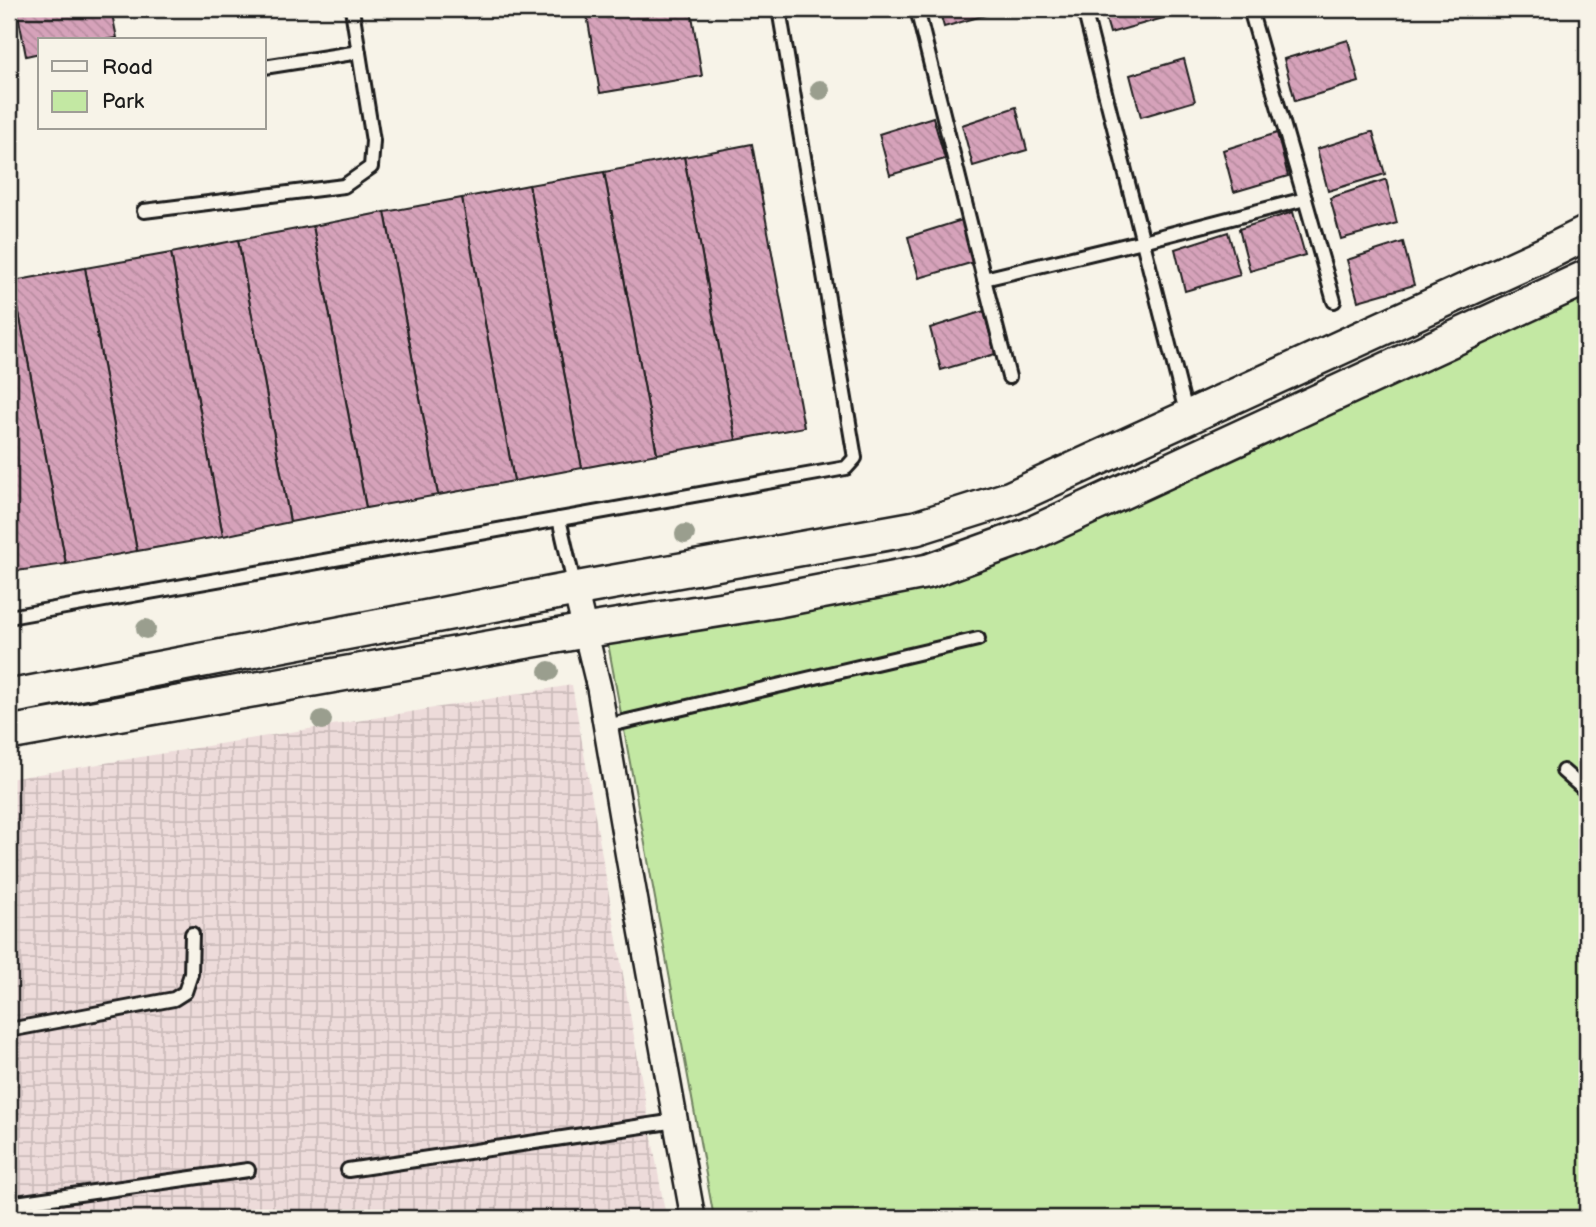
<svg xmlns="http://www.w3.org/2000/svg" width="1596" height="1227" viewBox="0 0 1596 1227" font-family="'Balsamiq Sans',sans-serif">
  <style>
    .industrial { fill: url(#industrial-grid) }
    .green { fill: #c3e8a3; stroke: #708260; stroke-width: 2 }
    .building { fill: url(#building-back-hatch); stroke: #1c1c1c; stroke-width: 2 }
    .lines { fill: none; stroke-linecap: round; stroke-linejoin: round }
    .lane-casing { stroke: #1c1c1c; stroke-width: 18 }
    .street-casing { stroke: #1c1c1c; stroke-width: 28 }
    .secondary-casing { stroke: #1c1c1c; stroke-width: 38 }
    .lane { stroke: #f7f3e8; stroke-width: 12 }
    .street { stroke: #f7f3e8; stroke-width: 23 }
    .secondary { stroke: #f7f3e8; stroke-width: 33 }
    .tree { fill: #9a9e8e }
  </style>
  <defs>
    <pattern id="industrial-grid" width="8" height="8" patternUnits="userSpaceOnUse" patternTransform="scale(1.75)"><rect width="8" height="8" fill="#eddbda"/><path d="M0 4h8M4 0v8" fill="none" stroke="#cbbbba"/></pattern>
    <pattern id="building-back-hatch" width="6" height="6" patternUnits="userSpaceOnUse" patternTransform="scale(1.75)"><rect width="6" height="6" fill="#d6a2ba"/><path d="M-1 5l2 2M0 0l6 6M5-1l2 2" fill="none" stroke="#b78b9f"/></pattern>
  </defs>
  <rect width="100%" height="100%" fill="#f7f3e8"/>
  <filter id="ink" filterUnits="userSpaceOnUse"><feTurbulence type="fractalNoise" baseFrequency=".0143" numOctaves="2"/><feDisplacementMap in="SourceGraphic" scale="14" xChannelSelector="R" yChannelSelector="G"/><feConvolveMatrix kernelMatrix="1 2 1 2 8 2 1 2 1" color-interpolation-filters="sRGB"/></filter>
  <g filter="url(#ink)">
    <path class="industrial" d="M572 685 666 1218H9V779Z"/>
    <path class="green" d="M1587 293V1218H714L607 638 941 581Z"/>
    <g class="building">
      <path d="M17 9H111L117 38 104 40H40V53L26 56Z"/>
      <path d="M586 9H691L702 76 600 93Z"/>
      <path d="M939 9H998L999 11 944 27Z"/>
      <path d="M1103 9H1172L1174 15 1110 33Z"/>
      <path d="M1348 40 1359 82 1295 101 1284 59Z"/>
      <path d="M1184 59 1195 101 1141 117 1130 75Z"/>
      <path d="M1016 107 1027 150 973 166 962 125Z"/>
      <path d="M933 117 945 159 890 175 879 134Z"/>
      <path d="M1371 132H1373L1385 174 1328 191 1317 149Z"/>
      <path d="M1277 133 1288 176 1234 192 1223 150Z"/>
      <path d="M752 144 804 427 736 440 684 157Z"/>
      <path d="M684 157 736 440 657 454 604 172Z"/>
      <path d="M604 172 657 454 582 468 529 185Z"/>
      <path d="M1384 180H1386L1397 223 1341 239 1330 198Z"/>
      <path d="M529 185 582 468 514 481 462 198Z"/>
      <path d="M462 198 514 481 438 495 385 212Z"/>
      <path d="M385 212 438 495 366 508 313 226Z"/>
      <path d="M1293 212 1305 255 1250 271 1239 229Z"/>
      <path d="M962 220 974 262 919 278 908 237Z"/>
      <path d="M313 226 366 508 290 522 238 240Z"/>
      <path d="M1228 232 1240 275 1185 291 1175 249Z"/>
      <path d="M238 240 290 522 223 536 171 253Z"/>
      <path d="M1403 242 1414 285 1358 301 1347 260Z"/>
      <path d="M171 253 223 536 137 551 85 268Z"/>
      <path d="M85 268 137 551 66 564 13 281Z"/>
      <path d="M13 281 66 564 9 572V282Z"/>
      <path d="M984 311 995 354 941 370 930 328Z"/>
    </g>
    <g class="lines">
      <g class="lane-casing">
        <g id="lane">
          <path d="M917 9 984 279 1143 241 1305 199 1250 9"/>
          <path d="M1084 9 1187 416"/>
          <path d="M264 67 359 52"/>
          <path d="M1305 199 1334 301"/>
          <path d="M144 211 344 186 371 167 373 141 352 9"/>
          <path d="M984 279 1009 377"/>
          <path d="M559 519 575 588"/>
          <path d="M9 617 846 468 855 458 779 9"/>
          <path d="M606 726 978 639"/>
          <path d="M1563 771 1587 792"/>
          <path d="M9 1030 174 999 185 992 191 974 192 934"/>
          <path d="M348 1170 676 1121"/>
          <path d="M9 1204 248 1170"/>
        </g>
      </g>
      <g class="street-casing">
        <path id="street" d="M575 589 599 688 629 863 693 1218"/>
      </g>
      <g class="secondary-casing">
        <g id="secondary">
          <path d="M9 697 575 589 916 528 1011 498 1547 253 1587 233"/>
          <path d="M9 733 584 631 773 601 929 571 1029 535 1587 277"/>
        </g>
      </g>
      <use href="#lane" class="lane"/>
      <use href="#street" class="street"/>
      <use href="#secondary" class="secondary"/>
    </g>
    <g class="tree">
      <circle cx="820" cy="90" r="10"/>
      <circle cx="685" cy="534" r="10"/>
      <circle cx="146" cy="629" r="10"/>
      <circle cx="549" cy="671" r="10"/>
      <circle cx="322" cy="720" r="10"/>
    </g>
  </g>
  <rect width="1596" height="1227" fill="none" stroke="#f7f3e8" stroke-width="35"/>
  <rect x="18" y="18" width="1561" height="1192" fill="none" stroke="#1c1c1c" stroke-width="2.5" filter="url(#ink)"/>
  <rect x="38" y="38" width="228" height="91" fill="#f7f3e8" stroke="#9f9d96" stroke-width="2"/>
  <rect x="52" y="61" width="35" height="10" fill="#f7f3e8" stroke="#9f9d96" stroke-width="2"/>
  <text x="102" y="74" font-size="21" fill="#1c1c1c">Road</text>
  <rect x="52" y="91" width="35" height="21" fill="#c3e8a3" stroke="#9f9d96" stroke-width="2"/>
  <text x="102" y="108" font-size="21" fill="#1c1c1c">Park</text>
</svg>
